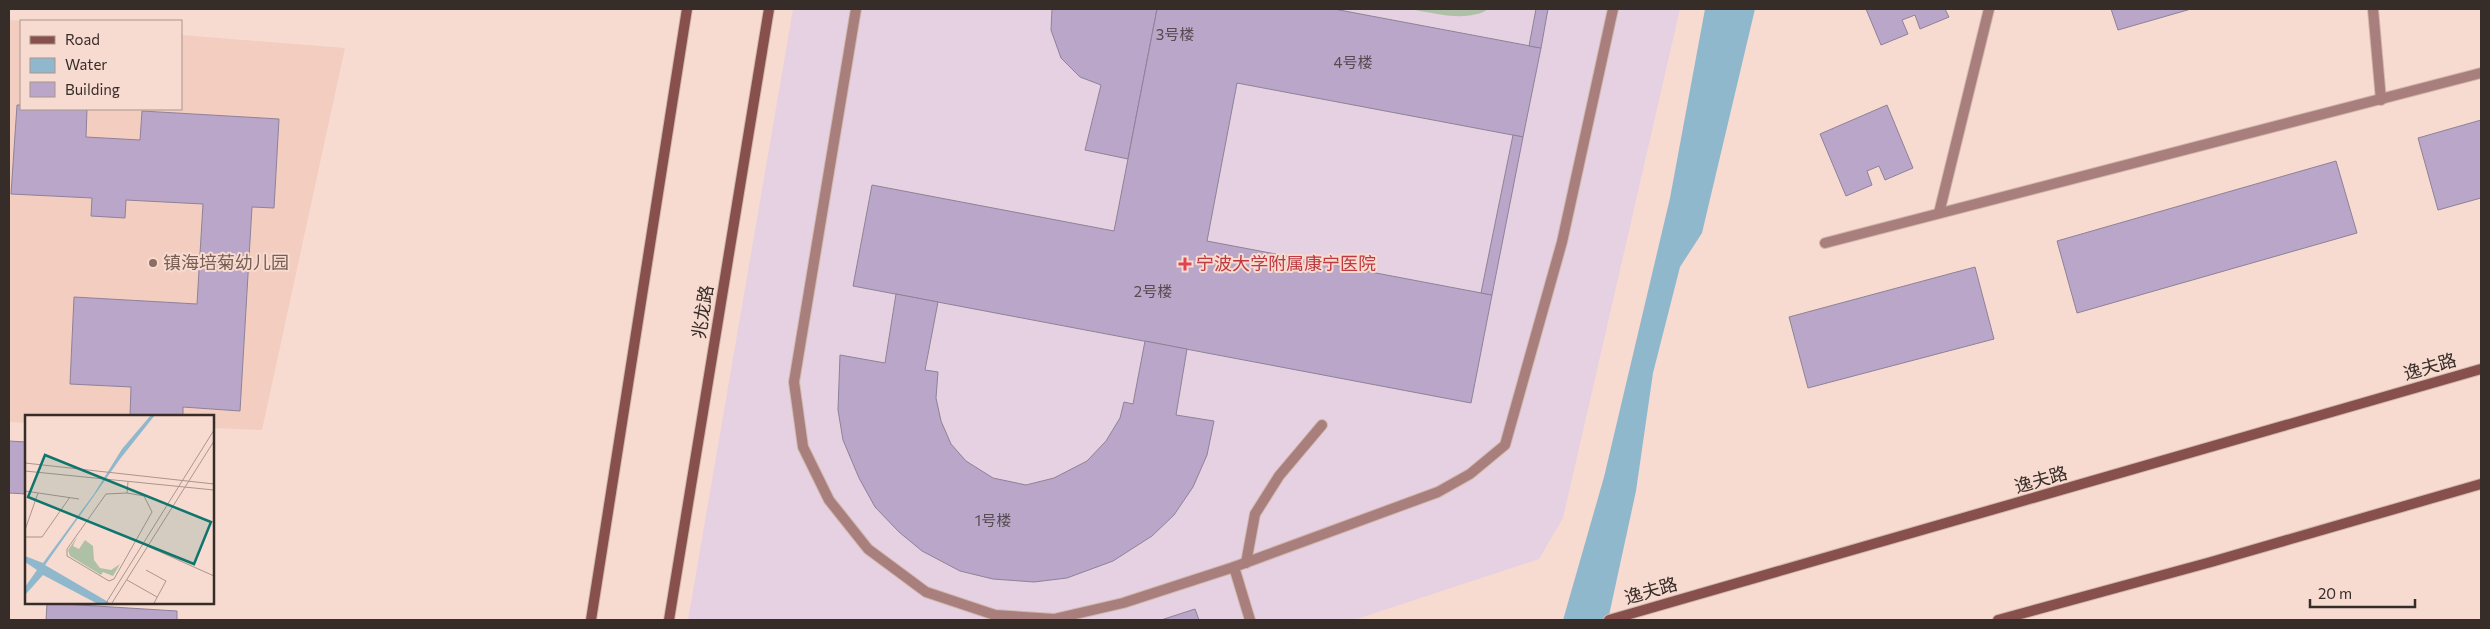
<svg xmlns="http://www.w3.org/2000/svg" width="2490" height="629" viewBox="0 0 2490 629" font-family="Commissioner,'Noto Sans SC',sans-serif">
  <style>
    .built { fill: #f2cdc0 }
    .medical { fill: #e5d1e1 }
    .green { fill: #aec1a6 }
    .water { fill: #90b8cd }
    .building { fill: #b9a6c8; stroke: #8e8298 }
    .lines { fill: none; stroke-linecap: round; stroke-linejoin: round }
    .lane-casing { stroke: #d1b8ae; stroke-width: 12 }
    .secondary-casing { stroke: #d1b8ae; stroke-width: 12 }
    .lane { stroke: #a87f7c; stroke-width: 10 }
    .secondary { stroke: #88504c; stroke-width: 10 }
    .education-dot { fill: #8d6e63; stroke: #f8dbd0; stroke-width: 2 }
    .health-dot { fill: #e0444e; stroke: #f8dbd0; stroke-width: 2 }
    .labels { text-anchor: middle; stroke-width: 4; stroke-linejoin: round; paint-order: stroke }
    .number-label { font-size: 15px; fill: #574a50 }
    .education-label { font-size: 18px; fill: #785e54; stroke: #f8dbd0; text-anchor: start }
    .health-label { font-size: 18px; fill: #be3a42; stroke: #f8dbd0; text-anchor: start }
    .street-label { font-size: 18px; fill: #362c28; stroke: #f8dbd0 }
    .inset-road { fill: none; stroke: #aa958d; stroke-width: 1 }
    .view { fill: #0f766e; fill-opacity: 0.15; stroke: #0f766e; stroke-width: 2.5 }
    .inset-edge { fill: none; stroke: #362c28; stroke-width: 2.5 }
  </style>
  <rect width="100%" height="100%" fill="#f8dbd0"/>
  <path class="built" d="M9 20 21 21V109H181V35L345 48 262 430 213 428 212 416H26V423L9 422Z"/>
  <path class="medical" d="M793 9H1680L1563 518 1539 559 1354 620H688Z"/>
  <path class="green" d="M1409 9H1489C1465 23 1436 13 1409 9Z"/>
  <path class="water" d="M1705 9H1755L1702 233 1680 267 1653 373 1636 491 1608 620H1563L1604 477 1670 198Z"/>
  <g class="building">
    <path d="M1052 9H1157L1128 159 1085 150 1101 85 1080 77 1061 58 1051 30Z"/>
    <path d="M1157 9H1334L1541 48 1523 137 1237 83 1207 241 1492 295 1471 403 853 286 872 185 1114 231Z"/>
    <path d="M1536 9H1548L1541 48 1529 46Z"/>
    <path d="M1866 9H1945L1949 17 1920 29 1915 15 1902 20 1908 34 1881 45Z"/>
    <path d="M2111 9H2191L2118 30Z"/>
    <path d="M17 105H21V109H87L86 137 140 140 142 111 279 119 274 208 252 207 240 411 183 407V416H130L131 387 70 384 74 297 197 304 203 204 126 200 125 218 91 216 92 198 11 194Z"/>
    <path d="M1887 105 1913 168 1885 180 1879 166 1867 171 1872 185 1846 196 1820 134Z"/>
    <path d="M2481 120V198L2438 210 2418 138Z"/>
    <path d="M1513 135 1523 137 1492 295 1481 293Z"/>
    <path d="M2336 161 2357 233 2077 313 2057 241Z"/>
    <path d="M1975 267 1994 339 1808 388 1789 317Z"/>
    <path d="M896 294 938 302 925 370 938 372 936 398 941 421 951 444 966 461 993 478 1026 485 1054 478 1087 461 1106 441 1120 418 1124 402 1133 404 1145 341 1187 349 1176 415 1214 421 1207 455 1193 487 1174 515 1152 536 1113 561 1067 578 1034 582 993 579 960 571 922 551 899 532 875 507 859 478 843 440 838 410 840 355 885 363Z"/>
    <path d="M9 441 26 442V494L9 493Z"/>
    <path d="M47 603 177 611V620H46Z"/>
    <path d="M1195 609 1199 620H1161Z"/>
  </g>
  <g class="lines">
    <g class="lane-casing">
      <g id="lane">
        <path d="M856 9 794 382 803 447 829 500 868 549 926 592 995 615 1054 619 1123 603 1234 567 1250 620"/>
        <path d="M2373 9 2381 100"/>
        <path d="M1939 213 1989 9"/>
        <path d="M1825 243 2481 73"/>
        <path d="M1246 563 1255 514 1279 476 1322 425"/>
        <path d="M1234 567 1438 492 1470 474 1505 445 1562 242 1613 9"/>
      </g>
    </g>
    <g class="secondary-casing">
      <g id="secondary">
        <path d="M591 620 687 9"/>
        <path d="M669 620 769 9"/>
        <path d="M1609 620 2481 369"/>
        <path d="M1998 620 2211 562 2481 484"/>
      </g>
    </g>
    <use href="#lane" class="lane"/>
    <use href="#secondary" class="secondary"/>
  </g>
  <circle class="education-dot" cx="153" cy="263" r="5"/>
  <path class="health-dot" d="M1182.5 256.5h5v5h5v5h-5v5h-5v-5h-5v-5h5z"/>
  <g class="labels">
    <g class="number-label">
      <text x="1175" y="40">3号楼</text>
      <text x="1353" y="68">4号楼</text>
      <text x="1153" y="297">2号楼</text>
      <text x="993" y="526">1号楼</text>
    </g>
    <g class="education-label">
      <text x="163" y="269">镇海培菊幼儿园</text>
    </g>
    <g class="health-label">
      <text x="1196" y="270">宁波大学附属康宁医院</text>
    </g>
    <g class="street-label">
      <text transform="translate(703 312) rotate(-81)" y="6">兆龙路</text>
      <text transform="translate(2430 367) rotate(-16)" y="6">逸夫路</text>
      <text transform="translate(2041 480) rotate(-16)" y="6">逸夫路</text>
      <text transform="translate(1651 591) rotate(-16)" y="6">逸夫路</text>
    </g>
  </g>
  <g transform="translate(25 415)">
    <rect width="189" height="189" fill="#f8dbd0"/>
    <path d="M52 122 48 131 54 134 60 125 68 131 69 145 75 153 86 155 95 149 88 161 78 157 76 160 45 141 43 135Z" fill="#aec1a6"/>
    <path d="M126 0H130L95 44 20 150 85 188H71L18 160 0 180V172L12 155 0 147V141L18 148 69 79 97 34Z" fill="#90b8cd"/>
    <path class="inset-road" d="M0 48 189 69M0 56 189 75M0 76 54 84M102 78 81 79 42 134V141L84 166 89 164 127 97 119 81 102 78 103 67M0 115 13 78M0 122H17L45 82M122 131 189 161M121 155 141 166 129 188M102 165 132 182M81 188 189 15M87 188 189 26"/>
    <path class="view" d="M20 40 186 107 169 149 3 82Z"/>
    <rect width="189" height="189" class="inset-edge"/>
  </g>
  <rect width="2490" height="629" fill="none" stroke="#362c28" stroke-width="20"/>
  <rect x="20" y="20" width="162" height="90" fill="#f8dbd0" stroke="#aa958d"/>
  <rect x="30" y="36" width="25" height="8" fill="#88504c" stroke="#aa958d"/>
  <text x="65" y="45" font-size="15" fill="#362c28">Road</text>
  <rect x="30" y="58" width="25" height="15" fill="#90b8cd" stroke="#aa958d"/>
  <text x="65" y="70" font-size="15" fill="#362c28">Water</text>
  <rect x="30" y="82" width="25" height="15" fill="#b9a6c8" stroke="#aa958d"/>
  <text x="65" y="95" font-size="15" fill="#362c28">Building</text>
  <path d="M2310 599v8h105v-8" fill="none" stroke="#362c28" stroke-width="2.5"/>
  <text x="2318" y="599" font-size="15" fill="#362c28" stroke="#f8dbd0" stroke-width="4" paint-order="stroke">20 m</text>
</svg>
